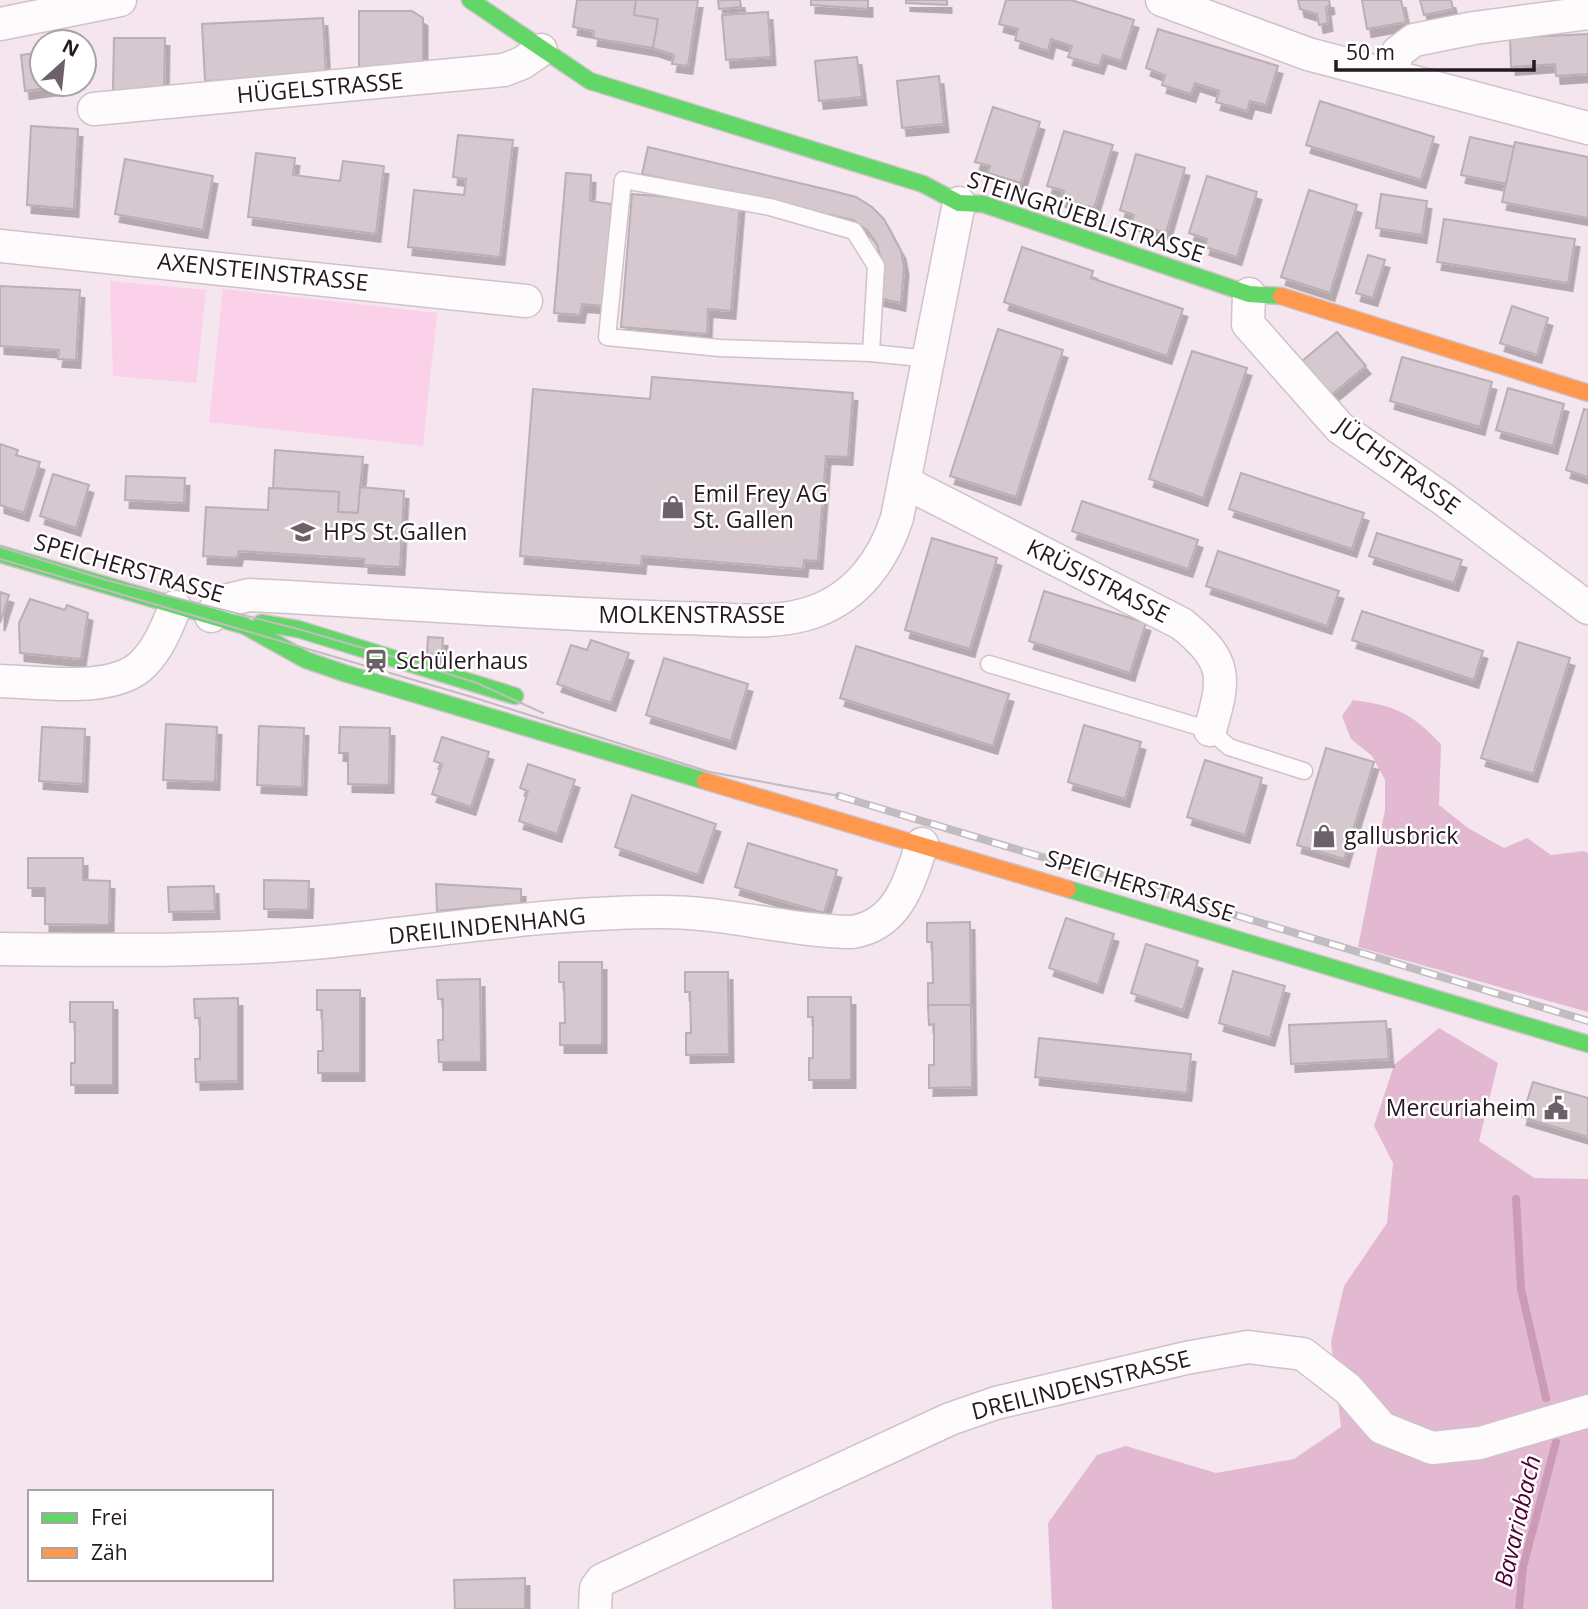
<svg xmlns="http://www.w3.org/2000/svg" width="1588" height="1609" viewBox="0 0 1588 1609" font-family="'Open Sans',sans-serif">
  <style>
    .green { fill: #fad1e8 }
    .forest { fill: #e3b9d2 }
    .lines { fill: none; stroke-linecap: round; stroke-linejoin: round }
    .stream { stroke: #ca9ab7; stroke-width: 8 }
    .building { fill: #d5c8cf; stroke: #bbaeb5; stroke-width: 2; filter: url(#shadow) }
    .lane-casing { stroke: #d0c2ca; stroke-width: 19 }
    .street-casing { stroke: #d0c2ca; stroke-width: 35 }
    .fast-casing { stroke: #d0c2ca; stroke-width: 19 }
    .slow-casing { stroke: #d0c2ca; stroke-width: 19 }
    .lane { stroke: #fefbfc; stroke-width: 16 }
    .street { stroke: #fefbfc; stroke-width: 32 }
    .fast { stroke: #63d668; stroke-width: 16 }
    .slow { stroke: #ff974d; stroke-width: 16 }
    .tram { stroke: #c1bcbf; stroke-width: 2 }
    .rail-casing { stroke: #c1bcbf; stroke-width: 8 }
    .rail { stroke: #fff; stroke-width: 5; stroke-dasharray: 16; stroke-linecap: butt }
    .labels { text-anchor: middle; stroke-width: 5; stroke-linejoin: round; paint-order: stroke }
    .street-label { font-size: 23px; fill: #251820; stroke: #fff }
    .poi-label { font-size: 23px; fill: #251820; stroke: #fff; text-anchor: start }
    .water-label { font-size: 24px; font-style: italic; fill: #4d0038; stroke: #fff }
  </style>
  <defs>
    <filter id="shadow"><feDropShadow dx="4.5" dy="8" stdDeviation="0" flood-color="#0004"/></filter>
  </defs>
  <rect width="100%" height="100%" fill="#f5e5ee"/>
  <g class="green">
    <path d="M110 281 206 290 196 383 113 376Z"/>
    <path d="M223 289 437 313 423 446 209 422Z"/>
  </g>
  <g class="forest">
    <path d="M1353 700C1397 706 1411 713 1441 744L1439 805 1468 828 1504 848 1527 838 1551 855 1584 851 1588 853V1012L1358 947 1385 810V780L1372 756 1351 739 1342 716Z"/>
    <path d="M1439 1028 1498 1063 1479 1141 1534 1178 1588 1179V1609H1052L1048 1523 1097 1455 1126 1446 1216 1473 1294 1459 1341 1427 1331 1342 1344 1286 1387 1223 1393 1163 1374 1126 1394 1065Z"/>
  </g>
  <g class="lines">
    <g class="stream">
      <path d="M1516 1199 1521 1289 1546 1398"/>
      <path d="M1519 1609 1523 1567 1556 1442"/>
    </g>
  </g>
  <g class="building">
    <path d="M577 0H636L634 15 658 19 653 48 593 38 594 31 573 27Z"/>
    <path d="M636 0H698L688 66 672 64 674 55 653 48 658 19 634 15Z"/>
    <path d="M718 0H740L741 7 719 9Z"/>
    <path d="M811 0H868V9L811 5Z"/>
    <path d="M906 0H947V5L906 3Z"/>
    <path d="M1006 0H1071L1134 20 1121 61 1103 55 1099 66 1068 57 1072 46 1051 39 1048 51 1015 40 1018 29 999 24Z"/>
    <path d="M1298 0H1329L1330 6 1326 7 1328 23 1319 25 1317 14 1300 9Z"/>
    <path d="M1362 0H1401L1406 22 1367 29Z"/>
    <path d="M1420 0H1451L1453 9 1424 15Z"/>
    <path d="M359 11H412L423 18V71H359Z"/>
    <path d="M768 12 771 57 726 60 722 15Z"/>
    <path d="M323 18 326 76 205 81 202 24Z"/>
    <path d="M1158 29 1278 66 1266 105 1250 101 1247 111 1216 102 1219 91 1195 83 1191 94 1162 85 1165 75 1146 68Z"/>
    <path d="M1588 34V74L1556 76 1555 64 1511 67 1510 38Z"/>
    <path d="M114 38H165L164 91 113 90Z"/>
    <path d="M42 52V84L70 85 25 91 21 55Z"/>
    <path d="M857 57 862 97 819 101 815 61Z"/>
    <path d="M939 76 944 124 902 128 897 81Z"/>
    <path d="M1320 101 1434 137 1421 180 1306 145Z"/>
    <path d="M993 107 1040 122 1021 183 988 173 990 166 975 162Z"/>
    <path d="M31 126 78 129 74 209 27 205Z"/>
    <path d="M1064 131 1113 145 1094 208 1061 199 1064 191 1047 186Z"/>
    <path d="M458 135 513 140 500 257 408 247 414 190 464 195 466 179 453 177Z"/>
    <path d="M1470 137 1515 147 1507 184 1461 175Z"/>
    <path d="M1515 142 1588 157V218L1502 202Z"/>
    <path d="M648 147 833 191 856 197 872 207 884 219 901 251 904 267 901 303 879 298 882 264 877 244 867 230 853 220 642 174Z"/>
    <path d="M256 153 295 158 293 175 340 181 343 161 384 166 376 234 248 217Z"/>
    <path d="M1136 154 1185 168 1166 233 1132 222 1134 215 1120 210Z"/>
    <path d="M125 159 213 176 203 230 115 214Z"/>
    <path d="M566 173 591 175 590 201 612 204 604 306 582 304 580 315 554 313Z"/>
    <path d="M1207 176 1257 192 1237 257 1205 247 1207 239 1189 233Z"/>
    <path d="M1309 190 1357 205 1330 293 1281 277Z"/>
    <path d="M632 194 740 203 731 311 708 309 707 334 621 327Z"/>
    <path d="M1381 194 1427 201 1422 235 1376 228Z"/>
    <path d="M1444 219 1575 239 1568 283 1437 262Z"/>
    <path d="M1022 247 1093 271 1091 278 1183 309 1167 356 1004 302Z"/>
    <path d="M1368 255 1385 260 1373 298 1356 293Z"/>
    <path d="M0 286 80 290 76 360 58 359 59 350 0 346Z"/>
    <path d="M1512 306 1548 318 1537 355 1500 343Z"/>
    <path d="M998 329 1063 350 1016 497 950 476Z"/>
    <path d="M1337 332 1366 366 1331 395 1302 361Z"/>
    <path d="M1192 351 1247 368 1203 498 1149 479Z"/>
    <path d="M1402 357 1492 382 1480 427 1390 401Z"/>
    <path d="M652 377 853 393 848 457 826 456 818 561 804 560 803 569 642 556 641 566 520 556 533 389 650 399Z"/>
    <path d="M1508 388 1564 404 1553 446 1496 430Z"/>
    <path d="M1584 409 1588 410V477L1566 470Z"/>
    <path d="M0 444 18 450 16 455 40 462 24 513 0 505Z"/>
    <path d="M275 450 363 457 358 513 338 512 339 492 273 488Z"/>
    <path d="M1241 473 1364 513 1352 549 1229 509Z"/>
    <path d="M53 474 89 485 76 528 40 516Z"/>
    <path d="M126 476 185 478 184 503 125 500Z"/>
    <path d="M360 487 404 491 400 567 364 565V559L239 551 237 558 203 556 206 507 268 510 269 488 339 492 338 512 358 513Z"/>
    <path d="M1082 501 1198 540 1188 569 1072 531Z"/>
    <path d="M1377 533 1462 560 1454 583 1369 556Z"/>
    <path d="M932 538 997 558 970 649 905 630Z"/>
    <path d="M1218 551 1339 591 1327 626 1206 586Z"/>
    <path d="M1044 591 1146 623 1130 673 1029 641Z"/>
    <path d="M0 592 9 595 0 623Z"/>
    <path d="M30 599 65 610 67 605 88 613 81 659 20 653 19 623Z"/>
    <path d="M1362 611 1483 651 1474 680 1352 640Z"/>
    <path d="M428 637 443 638 442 655 427 654Z"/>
    <path d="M591 640 629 653 611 703 557 684 571 645 587 650Z"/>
    <path d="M1518 642 1570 658 1533 774 1481 758Z"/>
    <path d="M856 646 1009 694 993 746 840 698Z"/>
    <path d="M664 658 748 684 731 741 646 715Z"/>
    <path d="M166 724 217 727 215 782 163 780Z"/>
    <path d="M1084 725 1141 742 1125 799 1068 782Z"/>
    <path d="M259 726 304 728 302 787 257 785Z"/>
    <path d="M42 727 85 729 83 784 39 781Z"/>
    <path d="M340 727 390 728 389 785 348 784V753H339Z"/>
    <path d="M442 737 489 752 471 807 432 794 442 764 434 761Z"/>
    <path d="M1326 748 1374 762 1344 859 1297 845Z"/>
    <path d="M1205 760 1262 778 1245 835 1187 817Z"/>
    <path d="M528 764 575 780 557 834 519 821 528 791 520 788Z"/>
    <path d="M632 795 716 824 698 875 615 847Z"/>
    <path d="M748 843 837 870 824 913 735 887Z"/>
    <path d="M28 858H83V880L110 881 109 925 45 924V888H28Z"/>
    <path d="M264 880 309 881 308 910 264 909Z"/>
    <path d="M436 884 521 889V903L437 911Z"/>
    <path d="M214 886 215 911 169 912 168 887Z"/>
    <path d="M1066 918 1114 934 1098 985 1049 968Z"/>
    <path d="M970 922 971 1005H928V983H933L932 942H927V923Z"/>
    <path d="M1146 944 1198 961 1183 1010 1131 993Z"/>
    <path d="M559 962H602V1045H560V1023H565L564 982H559Z"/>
    <path d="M1233 971 1285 986 1270 1038 1219 1023Z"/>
    <path d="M685 972H728L729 1054 686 1055V1033H691L690 992H685Z"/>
    <path d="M480 979 481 1062H439L438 1040H443V999H438L437 980Z"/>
    <path d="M317 990H360V1073H318V1051H323L322 1010H317Z"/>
    <path d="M808 997H851V1080H809V1058H813V1017H808Z"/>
    <path d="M238 998V1081L196 1082 195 1059H200V1018H195L194 999Z"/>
    <path d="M70 1002H113V1085H71V1063H75V1022H70Z"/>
    <path d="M928 1005H971L972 1087 929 1088V1065H934V1024L929 1025Z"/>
    <path d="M1386 1021 1389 1059 1291 1064 1289 1025Z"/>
    <path d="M1039 1038 1191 1054 1187 1093 1035 1077Z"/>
    <path d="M1533 1082 1588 1098V1137L1522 1117Z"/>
    <path d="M525 1578V1609H455L454 1580Z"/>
  </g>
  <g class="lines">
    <g class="lane-casing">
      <g id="lane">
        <path d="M871 353 876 266 854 231 770 207 623 180 607 337 720 348 871 353 930 359"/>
        <path d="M989 664 1210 730 1229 747 1304 771"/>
      </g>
    </g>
    <g class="street-casing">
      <g id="street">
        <path d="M1162 0 1308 54 1588 128"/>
        <path d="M0 24 120 0"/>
        <path d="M1390 75 1398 52 1414 40 1474 28 1588 13"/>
        <path d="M94 109 504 70 522 63 541 50"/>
        <path d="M0 246 526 301"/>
        <path d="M1249 294 1248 324 1340 428 1443 499 1588 608"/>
        <path d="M904 486 918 489 1182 624C1227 661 1226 676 1210 730"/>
        <path d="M211 616 220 602 249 595C392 602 536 614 679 618 723 618 774 627 816 611 858 595 884 559 897 518L959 203"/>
        <path d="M0 681C39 682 114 694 143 664 159 648 167 627 175 607"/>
        <path d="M0 949C108 950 217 952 324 942 436 931 549 912 662 912 727 912 788 931 852 932 898 925 909 883 922 844"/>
        <path d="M595 1609 596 1588 602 1580 950 1419 996 1403 1186 1358 1248 1347 1303 1354 1348 1389 1382 1428 1432 1448 1480 1443 1588 1411"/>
      </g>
    </g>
    <g class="fast-casing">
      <g id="fast">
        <path d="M470 0 590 81 923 184 959 203 983 204 1249 294 1281 296"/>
        <path d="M0 554 245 626 306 660 344 673 705 781"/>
        <path d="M261 623 298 629 515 696"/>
        <path d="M1068 889 1588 1044"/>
      </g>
    </g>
    <g class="slow-casing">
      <g id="slow">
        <path d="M1281 296 1588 393"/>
        <path d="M705 781 1068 889"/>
      </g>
    </g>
    <use href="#lane" class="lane"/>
    <use href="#street" class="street"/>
    <use href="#fast" class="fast"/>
    <use href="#slow" class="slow"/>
    <g class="tram">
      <path d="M0 547 106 580 298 629 408 661 477 683 543 713"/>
      <path d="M0 559 472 697 710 772 839 796"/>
    </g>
    <g class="rail-casing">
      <path id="rail" d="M839 796 1588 1021"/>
    </g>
    <use href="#rail" class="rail"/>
  </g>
  <defs>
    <g id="shop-bare" transform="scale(1.89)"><path d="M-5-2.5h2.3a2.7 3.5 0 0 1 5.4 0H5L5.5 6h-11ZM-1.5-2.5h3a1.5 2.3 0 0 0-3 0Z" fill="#6e6068" stroke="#fff" stroke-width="2.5" paint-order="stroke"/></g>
    <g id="school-bare" transform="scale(1.89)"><path d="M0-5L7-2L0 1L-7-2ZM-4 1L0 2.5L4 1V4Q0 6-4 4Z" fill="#6e6068" stroke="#fff" stroke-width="2.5" paint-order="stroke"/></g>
    <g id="station-bare" transform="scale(1.89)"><path d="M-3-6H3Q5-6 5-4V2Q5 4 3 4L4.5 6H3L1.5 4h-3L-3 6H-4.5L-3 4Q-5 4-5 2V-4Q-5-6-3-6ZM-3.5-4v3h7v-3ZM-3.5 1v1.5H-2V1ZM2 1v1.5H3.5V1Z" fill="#6e6068" stroke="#fff" stroke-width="2.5" paint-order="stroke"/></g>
    <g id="civic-bare" transform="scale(1.89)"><path d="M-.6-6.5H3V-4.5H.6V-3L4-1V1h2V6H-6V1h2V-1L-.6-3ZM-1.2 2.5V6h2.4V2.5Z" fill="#6e6068" stroke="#fff" stroke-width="2.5" paint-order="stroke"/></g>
  </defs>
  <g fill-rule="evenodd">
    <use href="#shop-bare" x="673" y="507"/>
    <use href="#school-bare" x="303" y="532"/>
    <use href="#station-bare" x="376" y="661"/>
    <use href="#shop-bare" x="1324" y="836"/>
    <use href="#civic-bare" x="1556" y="1108"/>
  </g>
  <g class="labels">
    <g class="street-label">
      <text transform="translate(320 88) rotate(-5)" y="8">HÜGELSTRASSE</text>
      <text transform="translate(1086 217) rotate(18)" y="8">STEINGRÜEBLISTRASSE</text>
      <text transform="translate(263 272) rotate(6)" y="8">AXENSTEINSTRASSE</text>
      <text transform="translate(1398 466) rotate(36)" y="8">JÜCHSTRASSE</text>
      <text transform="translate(129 568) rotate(16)" y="8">SPEICHERSTRASSE</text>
      <text transform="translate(1098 581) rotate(27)" y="8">KRÜSISTRASSE</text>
      <text x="692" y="623">MOLKENSTRASSE</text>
      <text transform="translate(1140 886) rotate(17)" y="8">SPEICHERSTRASSE</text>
      <text transform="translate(487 926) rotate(-6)" y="8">DREILINDENHANG</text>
      <text transform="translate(1081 1385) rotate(-14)" y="8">DREILINDENSTRASSE</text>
    </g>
    <g class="poi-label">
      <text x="693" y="502">Emil Frey AG<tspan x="693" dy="26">St. Gallen</tspan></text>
      <text x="323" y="540">HPS St.Gallen</text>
      <text x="396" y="669">Schülerhaus</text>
      <text x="1344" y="844">gallusbrick</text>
      <text x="1536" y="1116" text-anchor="end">Mercuriaheim</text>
    </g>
    <g class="water-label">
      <text transform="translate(1518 1521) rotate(-77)" y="8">Bavariabach</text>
    </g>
  </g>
  <rect x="28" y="1490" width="245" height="91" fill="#ffffff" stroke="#a8a3a6" stroke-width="2"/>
  <rect x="42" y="1513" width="35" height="10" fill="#63d668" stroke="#a8a3a6" stroke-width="2"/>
  <text x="91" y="1525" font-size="21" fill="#251820">Frei</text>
  <rect x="42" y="1548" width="35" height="10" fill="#ff974d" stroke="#a8a3a6" stroke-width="2"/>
  <text x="91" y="1560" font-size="21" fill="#251820">Zäh</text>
  <g transform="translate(63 63) rotate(27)"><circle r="33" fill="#ffffff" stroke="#a8a3a6" stroke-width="2"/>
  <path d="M0-5L12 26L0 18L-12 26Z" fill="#6e6068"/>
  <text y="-10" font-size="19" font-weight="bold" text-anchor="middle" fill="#251820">N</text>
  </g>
  <path d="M1336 60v10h198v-10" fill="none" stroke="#251820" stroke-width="3.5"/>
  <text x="1346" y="60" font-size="21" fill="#251820" stroke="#ffffff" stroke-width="5" paint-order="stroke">50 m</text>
</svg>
